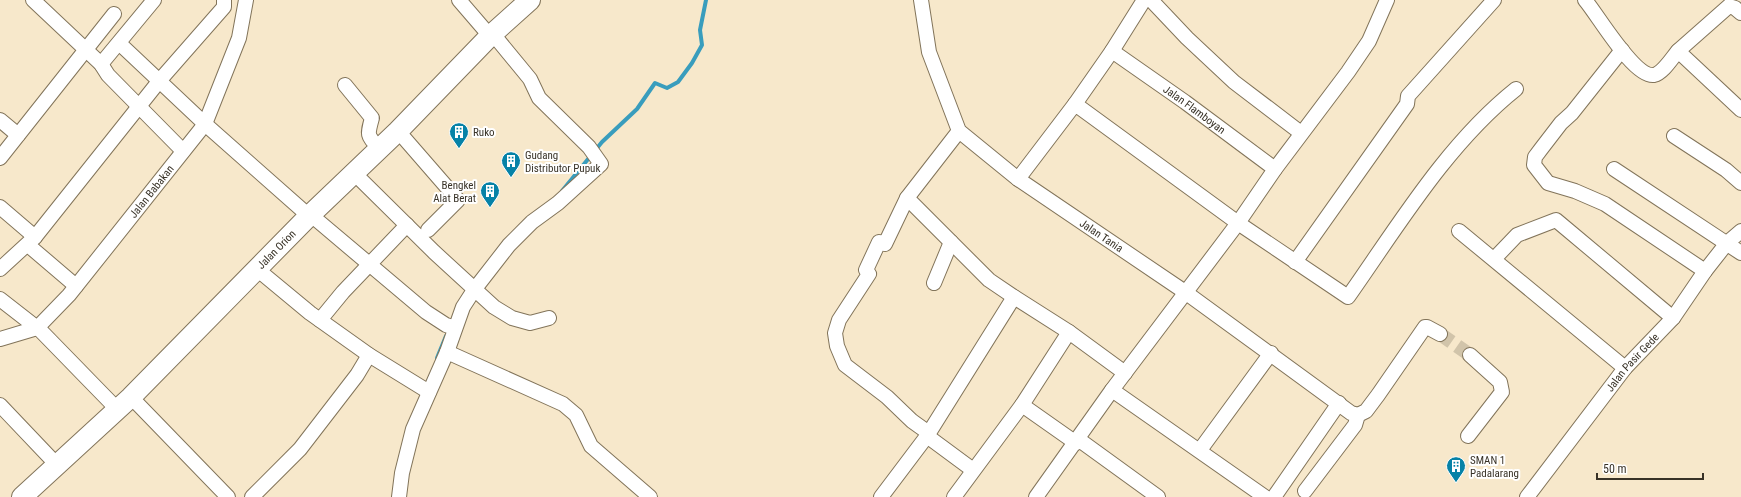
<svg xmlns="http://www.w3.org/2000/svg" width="1741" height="497" viewBox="0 0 1741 497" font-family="'Roboto Condensed',sans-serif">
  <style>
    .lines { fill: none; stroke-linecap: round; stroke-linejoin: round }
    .stream { stroke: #399dbd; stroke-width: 4 }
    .minor-tunnel { stroke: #d1c4aa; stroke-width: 14; stroke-dasharray: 14 7; stroke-linecap: butt }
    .minor-casing { stroke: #82745a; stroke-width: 16 }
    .highway-casing { stroke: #82745a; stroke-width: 22 }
    .minor { stroke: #fff; stroke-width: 14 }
    .highway { stroke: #fff; stroke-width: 20 }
    .labels { text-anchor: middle; stroke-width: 4; stroke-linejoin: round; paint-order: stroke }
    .street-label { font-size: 11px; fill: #383227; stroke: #fff }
    .poi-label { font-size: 11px; fill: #383227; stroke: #fff; text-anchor: start }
  </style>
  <rect width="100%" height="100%" fill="#f7e8cb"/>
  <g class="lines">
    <g class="stream">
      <path d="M562 191 602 142 637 109 655 83 667 88 678 82 692 63 702 45 700 30 706 0"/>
      <path d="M437 358 446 336"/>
    </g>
    <path class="minor-tunnel" d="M1440 334 1470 355"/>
    <g class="minor-casing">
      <g id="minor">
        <path d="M33 0 101 64 108 75 183 151"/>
        <path d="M459 0 490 36"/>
        <path id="s1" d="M921 0 929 52 959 131 1018 179 1185 292 1351 413 1358 415"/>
        <path d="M1151 0 1187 38 1234 82 1301 133"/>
        <path d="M1585 0C1598 15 1634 78 1654 75 1663 73 1672 58 1678 51L1741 110"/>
        <path d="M119 43 205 124 309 216"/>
        <path d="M1622 50 1572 113 1561 123 1541 149 1535 157 1534 165 1548 183 1575 191 1605 204 1705 271"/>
        <path id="s2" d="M1112 51 1185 102 1275 169"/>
        <path d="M1678 51 1729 6 1735 8 1741 13"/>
        <path d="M101 64 154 0"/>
        <path d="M345 85 372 118C367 136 367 135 379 148"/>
        <path d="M1075 104 1112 51 1144 0"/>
        <path d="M0 120 18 135"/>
        <path d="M398 131 458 200 428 230"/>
        <path d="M959 131 907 198 885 244 879 242 866 270 869 274 839 320 835 333 837 346 845 365 887 397 912 421 926 431 927 436 973 470"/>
        <path d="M1674 136 1726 170 1741 183"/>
        <path d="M0 158 114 14"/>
        <path d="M1614 169 1741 253"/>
        <path d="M354 173 434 252 494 307 512 318 530 323 549 318"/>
        <path d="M1018 179 1075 104 1238 223 1348 297C1398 226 1447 144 1516 89"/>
        <path d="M907 198 989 280 1014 297"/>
        <path d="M0 207 35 237"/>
        <path d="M311 215 426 312 446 325 455 328"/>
        <path d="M1459 231 1625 368"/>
        <path d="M28 245 76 286"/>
        <path d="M1494 259 1517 235 1556 220 1673 318"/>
        <path d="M1295 262 1407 104 1408 96 1494 0"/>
        <path d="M0 269 35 237 160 80 224 7V0"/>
        <path d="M258 270 310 313 369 355 429 392"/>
        <path d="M934 283 951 242"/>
        <path d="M0 299 41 331 118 410"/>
        <path d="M320 320 343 292 407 225"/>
        <path id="s3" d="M0 339 37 328 69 295 205 124 239 38 246 0"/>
        <path d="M447 352 563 404 576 415 591 446 650 497"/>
        <path d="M1112 390 1265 497"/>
        <path d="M131 397 228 497"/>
        <path d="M0 405 58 466"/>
        <path d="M1022 405 1076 443"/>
        <path d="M1468 436 1502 392 1500 382 1470 355"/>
        <path d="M1078 439 1158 497"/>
        <path d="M1200 450 1271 353"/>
        <path d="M1305 491 1355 425 1358 415 1366 411 1378 395 1425 327H1427L1440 334"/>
        <path d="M252 497 300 449 357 375 369 355"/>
        <path d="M399 497 402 473 413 429 447 352 463 307 474 290 509 245 532 222 558 203 601 164 589 147 539 98 530 79 493 34"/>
        <path d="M881 497 927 436 1014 297 1069 332 1125 373"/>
        <path d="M954 497 1022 405 1069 332"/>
        <path d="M1036 497 1112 390 1238 223 1275 169 1348 72 1369 41 1387 0"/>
        <path d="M1274 497 1339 403"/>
        <path id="s4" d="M1527 497 1625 368 1673 318 1705 271 1727 243 1741 231"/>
      </g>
    </g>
    <g class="highway-casing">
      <g id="highway">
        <path id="s5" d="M22 497 131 397 309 216 398 131 490 36 530 0"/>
      </g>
    </g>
    <use href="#minor" class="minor"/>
    <use href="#highway" class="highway"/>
  </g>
  <defs>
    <g id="building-pin" transform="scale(1)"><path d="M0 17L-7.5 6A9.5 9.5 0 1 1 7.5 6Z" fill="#0682a7" stroke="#fff"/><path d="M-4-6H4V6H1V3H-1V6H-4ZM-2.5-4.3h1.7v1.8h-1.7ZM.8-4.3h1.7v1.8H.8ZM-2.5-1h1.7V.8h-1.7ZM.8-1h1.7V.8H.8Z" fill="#fff"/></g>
  </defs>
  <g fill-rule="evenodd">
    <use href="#building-pin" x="459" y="132"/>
    <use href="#building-pin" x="511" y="161"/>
    <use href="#building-pin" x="490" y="191"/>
    <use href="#building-pin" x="1456" y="466"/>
  </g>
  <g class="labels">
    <g class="street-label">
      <text dy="4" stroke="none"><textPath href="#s2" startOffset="101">Jalan Flamboyan</textPath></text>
      <text dy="4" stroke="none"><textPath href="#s3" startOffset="217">Jalan Babakan</textPath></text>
      <text dy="4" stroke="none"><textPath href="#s1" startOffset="314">Jalan Tania</textPath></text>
      <text dy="4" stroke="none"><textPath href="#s5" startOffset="355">Jalan Orion</textPath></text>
      <text dy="4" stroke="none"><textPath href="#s4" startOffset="171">Jalan Pasir Gede</textPath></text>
    </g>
    <g class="poi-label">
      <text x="473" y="136">Ruko</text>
      <text x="525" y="159">Gudang<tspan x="525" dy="13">Distributor Pupuk</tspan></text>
      <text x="476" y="189" text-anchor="end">Bengkel<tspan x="476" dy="13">Alat Berat</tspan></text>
      <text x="1470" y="464">SMAN 1<tspan x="1470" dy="13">Padalarang</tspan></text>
    </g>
  </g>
  <path d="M1597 473v6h106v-6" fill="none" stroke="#383227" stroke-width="2"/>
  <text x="1603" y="473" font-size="12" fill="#383227" stroke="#ffffff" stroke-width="3" paint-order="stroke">50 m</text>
</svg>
